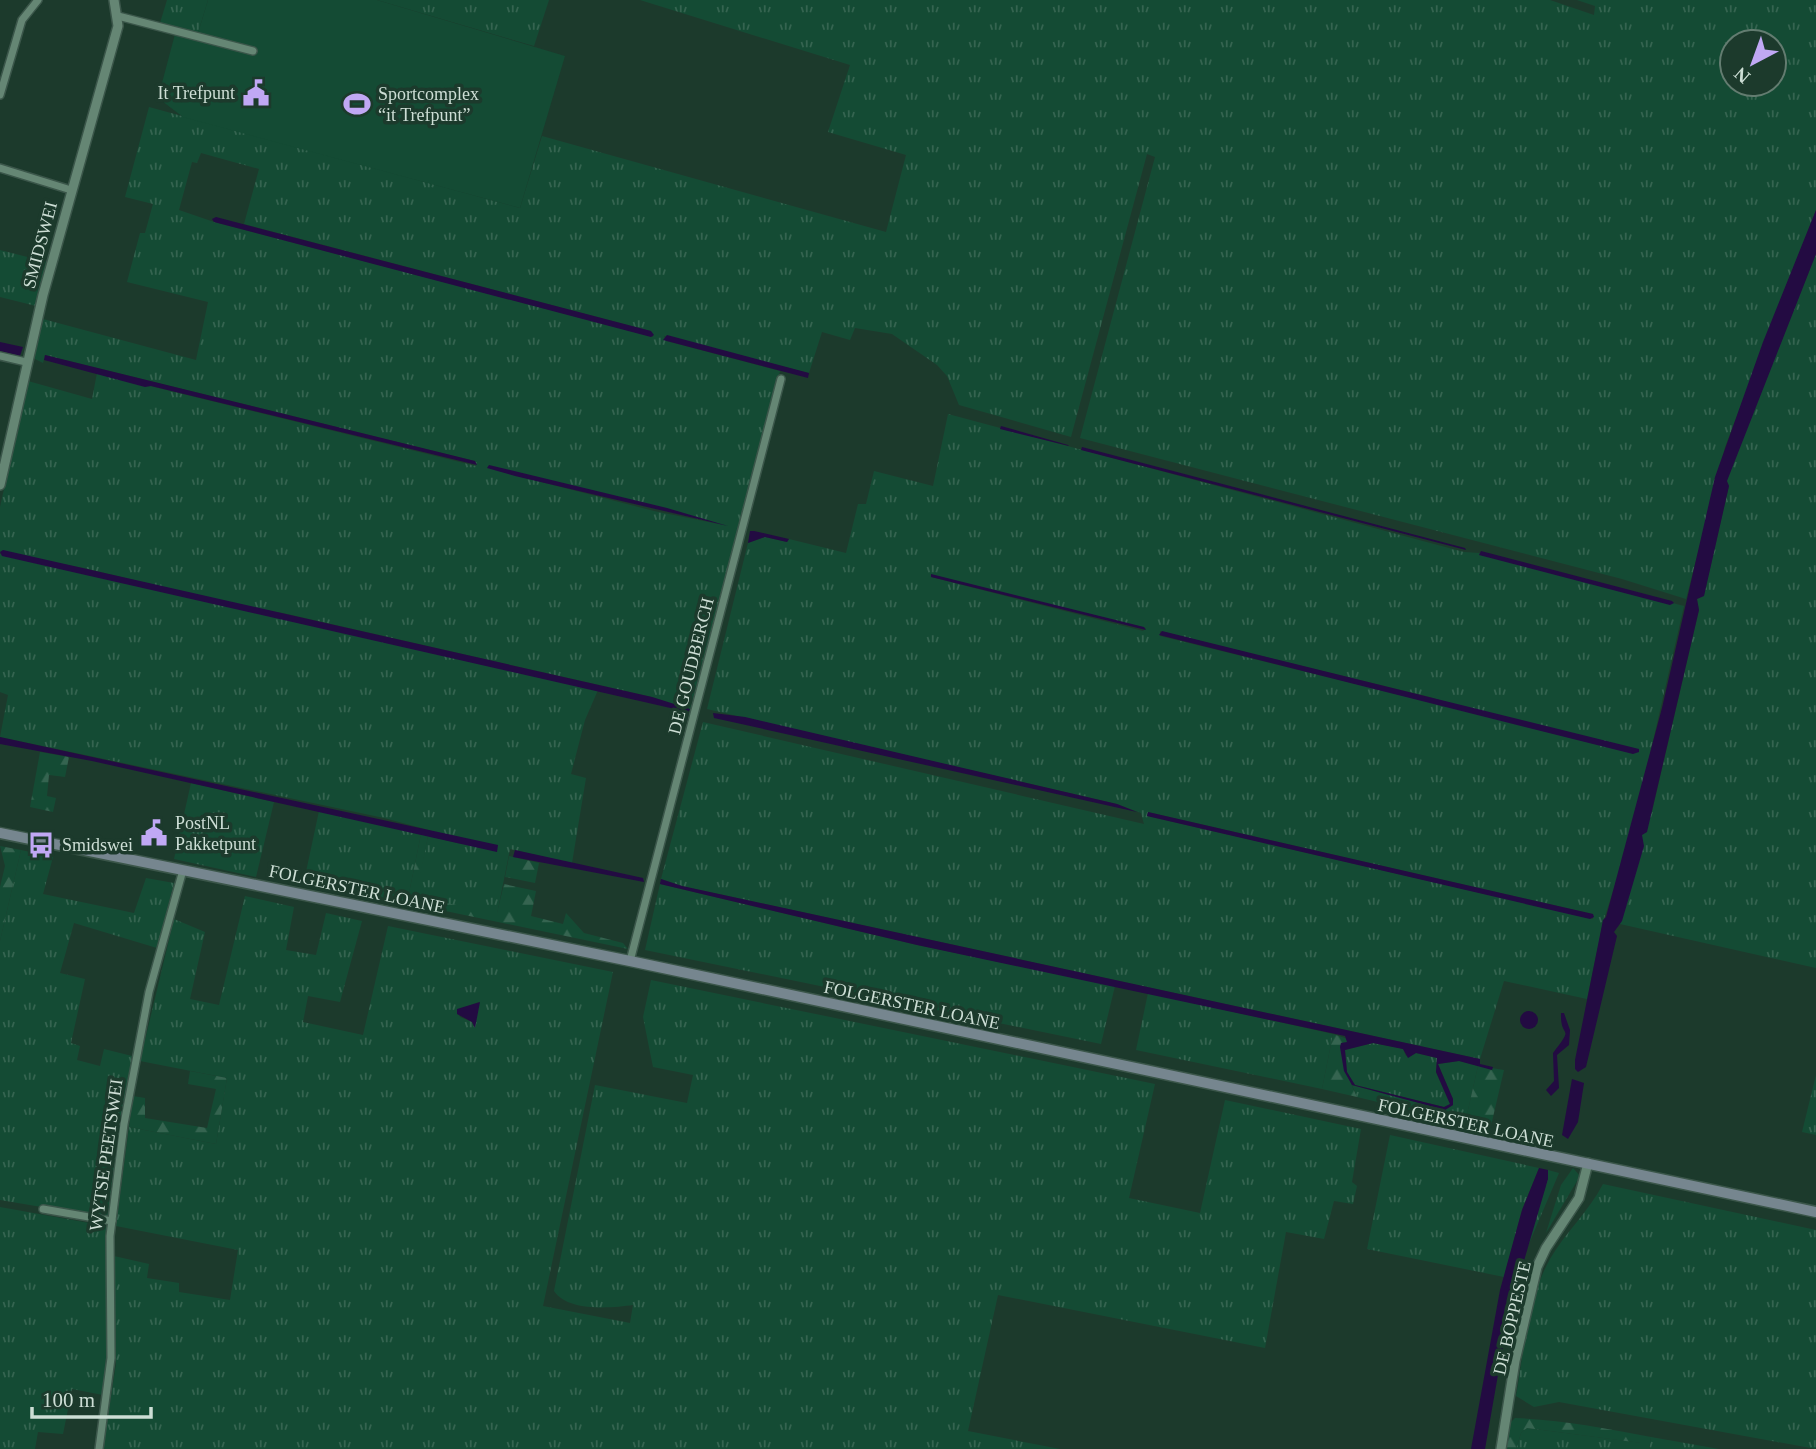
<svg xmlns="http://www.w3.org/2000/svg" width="1816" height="1449" viewBox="0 0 1816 1449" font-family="Georgia,serif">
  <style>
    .grass { fill: url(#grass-tufts); fill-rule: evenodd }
    .forest { fill: url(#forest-firs) }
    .pitch { fill: #144b34 }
    .water { fill: #230b42; fill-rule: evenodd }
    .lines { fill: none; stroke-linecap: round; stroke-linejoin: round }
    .minor-casing { stroke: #3b564a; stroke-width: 10 }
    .tertiary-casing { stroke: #3b564a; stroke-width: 12 }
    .secondary-casing { stroke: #3b564a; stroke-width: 13 }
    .minor { stroke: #658674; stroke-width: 7 }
    .tertiary { stroke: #658674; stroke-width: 9 }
    .secondary { stroke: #76868f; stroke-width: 10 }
    .labels { text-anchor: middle; stroke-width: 7; stroke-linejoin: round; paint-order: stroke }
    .poi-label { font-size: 18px; fill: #cdded5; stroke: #1c3a2c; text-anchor: start }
    .street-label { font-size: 18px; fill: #cdded5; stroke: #1c3a2c }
  </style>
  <defs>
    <pattern id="grass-tufts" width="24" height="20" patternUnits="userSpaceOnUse" patternTransform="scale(1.75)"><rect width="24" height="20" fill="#144b34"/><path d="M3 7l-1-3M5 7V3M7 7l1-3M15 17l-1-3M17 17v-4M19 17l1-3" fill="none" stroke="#356450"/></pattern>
    <pattern id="forest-firs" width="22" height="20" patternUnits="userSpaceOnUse" patternTransform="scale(1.75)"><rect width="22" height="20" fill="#144b34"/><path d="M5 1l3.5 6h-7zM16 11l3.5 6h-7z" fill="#356450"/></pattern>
  </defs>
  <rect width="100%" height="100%" fill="#1c3a2c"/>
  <g class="grass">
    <path d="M167 0H208L198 33 160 23Z"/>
    <path d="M377 0H549L534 46Z"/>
    <path d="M640 0H1550L1594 15 1595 6 1577 0H1816V210L1725 447 1686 599 1622 579 1080 438 1155 157 1147 154 1071 437 959 405 947 376 937 365 892 334 855 328 850 340 822 332 809 373 664 336 666 341 780 371 690 709 652 697 283 613 247 607 84 568 0 552V507L28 381 92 399 97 373 476 466 475 461 45 355 43 363 31 357 43 319 196 360 208 302 127 282 140 233H145L153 204 125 197 149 107 520 208 542 136 886 232 906 155 828 132 850 65ZM1732 42H1774V84H1732ZM201 153 259 169 244 224 651 331 653 337 214 222 179 210 192 162 197 163ZM491 469 728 526 654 511Z"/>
    <path d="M0 250 47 262 36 306 0 297Z"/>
    <path d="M1816 254V968L1620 924 1642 835 1652 812 1699 610 1697 599 1704 595 1729 486 1726 481Z"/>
    <path d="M948 414 1464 552 1479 553 1684 606 1632 832 1603 922 1587 999 1504 981 1480 1059 682 886 661 879 703 722 1144 824 1141 813 1117 804 707 709 748 543 765 537 787 542 789 539 846 553 858 504H866L874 471 933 486ZM931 575 1146 628 1143 631 931 577ZM1160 631 1430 697 1514 723 1160 636ZM1148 812 1593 914V919L1147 816Z"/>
    <path d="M0 554 598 690 585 720 571 774 586 778 572 863 510 849 497 914 415 897 428 836 461 844 429 830 384 818 0 737 8 695 0 692Z"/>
    <path d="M191 783 274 802 256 877 174 859Z"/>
    <path d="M319 811 421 834 407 903 312 883 303 886Z"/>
    <path d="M21 850 53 857 43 894 134 913 146 878 174 883 157 948 74 923 60 973 85 979 71 1043 80 1046 77 1060 100 1066 104 1049 132 1056 107 1218 0 1200V941Z"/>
    <path d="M660 884 917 945 1115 986 1101 1044 645 950Z"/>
    <path d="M245 896 294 907 286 950 316 955 326 913 362 921 340 1002 308 996 303 1022 363 1035 388 926 613 972 543 1306 630 1323 633 1305C611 1308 568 1312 554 1291L595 1085 687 1103 693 1075 653 1067 643 1017 651 980 1155 1084 1129 1198 1200 1213 1225 1100 1361 1129 1352 1182 1357 1186 1353 1204 1334 1201 1324 1239 1286 1232 1265 1348 998 1295 968 1431 1060 1449H103L116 1364 114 1256 149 1264 147 1278 179 1283V1292L230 1300 238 1250 116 1226 129 1127 216 1144 227 1078 140 1061 174 919 205 932 190 999 219 1005ZM479 1002 474 1027 472 1022 460 1017 457 1010Z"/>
    <path d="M1148 993 1333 1034 1322 1089 1136 1050Z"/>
    <path d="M1373 1043 1403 1049 1406 1056 1416 1053 1437 1058 1436 1072 1450 1104 1444 1107 1355 1085 1347 1072 1345 1050Z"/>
    <path d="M1459 1061 1478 1066 1465 1123 1357 1097 1352 1085 1445 1110 1453 1105V1099L1438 1064Z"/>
    <path d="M1816 1075V1135L1802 1132Z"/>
    <path d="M1390 1135 1539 1168 1522 1210 1504 1277 1367 1249Z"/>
    <path d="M1573 1168 1580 1176 1546 1233 1561 1185Z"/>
    <path d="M1548 1170 1559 1173 1525 1253 1548 1179Z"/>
    <path d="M1603 1184 1816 1230V1449L1559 1402 1534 1407 1516 1396C1524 1351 1527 1300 1550 1259 1565 1233 1589 1211 1603 1184Z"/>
    <path d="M0 1207 106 1226 107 1231 108 1333 103 1395 72 1389 63 1434 38 1432 35 1449H0Z"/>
    <path d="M1527 1428 1642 1443 1641 1449H1516L1521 1433Z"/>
    <path d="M1651 1437 1719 1449H1649Z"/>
  </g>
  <g class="forest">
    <path d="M40 752 69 757 65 777 49 775 47 796 56 798 53 812 30 807Z"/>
    <path d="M421 834 428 836 416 897 497 913 504 884 536 891 531 916 563 924 566 913 584 933 623 943 628 949 407 903Z"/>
    <path d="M0 846 21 850 0 941V887L5 866Z"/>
    <path d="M509 856 539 863 535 883 505 877Z"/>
    <path d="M1333 1034 1348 1039C1339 1062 1348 1076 1357 1097L1322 1089Z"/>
    <path d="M1478 1066 1504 1070 1490 1130 1465 1123Z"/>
    <path d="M190 1071 227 1078 216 1144 129 1127 133 1096 145 1098V1118L207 1128 216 1089 188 1084Z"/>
    <path d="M1515 1418C1561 1420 1605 1428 1651 1437L1649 1449H1641V1443L1527 1428 1521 1433 1516 1449H1506L1511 1422Z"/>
  </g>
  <path class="pitch" d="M208 0H377L565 56 520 208 183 117 158 98 175 34 227 48 228 41 198 33Z"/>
  <g class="water">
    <path d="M1816 210V254L1727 481 1729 486 1704 596 1697 599 1699 610 1647 832 1642 835 1644 846 1622 921 1614 932 1617 936 1586 1067 1578 1072 1575 1069V1060L1603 920 1606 917 1662 708 1715 477 1763 342Z"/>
    <path d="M216 217 651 331 654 335 651 337 214 222 212 219Z"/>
    <path d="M667 335 809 373 808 378 663 340Z"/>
    <path d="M0 342 23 347 20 356 0 351Z"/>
    <path d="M45 355 475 461 477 465 151 386 145 387 44 360Z"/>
    <path d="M1001 426 1068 445 1069 446 1000 429Z"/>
    <path d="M1082 447 1465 548 1466 550 1081 450Z"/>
    <path d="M489 465 667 508 728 526 515 476 487 468Z"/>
    <path d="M750 531H754L789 539 787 542 765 537 748 543Z"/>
    <path d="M3 550 652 697 690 709 688 712 2 556 0 552Z"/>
    <path d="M1481 551 1672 601 1674 603 1670 605 1479 555Z"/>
    <path d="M931 574 1144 627 1146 630 931 577Z"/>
    <path d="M1162 631 1639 749V752L1633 754 1159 635Z"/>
    <path d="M713 713 745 717 1117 804 1137 812 714 718Z"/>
    <path d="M0 737 498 845 497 852 92 761 0 744Z"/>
    <path d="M1148 812 1593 914 1594 917 1590 919 1147 816Z"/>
    <path d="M515 850 643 878 644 882 513 857Z"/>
    <path d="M661 879 682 886 1480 1059V1064L1493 1067 1492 1070 1459 1061 1438 1064 1453 1099V1105L1445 1110 1352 1085 1344 1071 1340 1047 1341 1043 1347 1042 1345 1036 917 945 660 884ZM1373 1043 1403 1049 1408 1058 1416 1053 1437 1058 1436 1072 1450 1104 1444 1107 1355 1085 1347 1072 1345 1050Z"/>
    <path d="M480 1002 475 1028 472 1022 457 1014V1009Z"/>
    <circle cx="1529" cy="1020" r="9"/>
    <path d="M1561 1013H1564L1570 1030 1569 1045 1557 1055 1559 1088 1551 1096 1546 1090 1554 1081 1553 1053C1576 1023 1560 1041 1561 1013Z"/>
    <path d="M1572 1079 1584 1083 1578 1122 1568 1139 1562 1135Z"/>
    <path d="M1539 1168 1548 1170V1179L1509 1312 1485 1449H1471L1500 1290 1522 1210Z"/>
  </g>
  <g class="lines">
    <g class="minor-casing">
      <g id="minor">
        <path d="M118 16 253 51"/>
        <path d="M0 95 22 20 38 0"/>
        <path d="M0 168 71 190"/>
        <path d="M0 356 26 362"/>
        <path d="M630 961 781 379"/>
        <path d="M43 1209 112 1221"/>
        <path d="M99 1449 111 1358 110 1236 124 1124 149 992 183 870"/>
      </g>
    </g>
    <g class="tertiary-casing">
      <g id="tertiary">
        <path d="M0 485 43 295 118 26 114 0"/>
        <path d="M1501 1449 1515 1361 1537 1267 1546 1248 1579 1198 1588 1163"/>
      </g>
    </g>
    <g class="secondary-casing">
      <path id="secondary" d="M0 833 630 961 1816 1212"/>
    </g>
    <use href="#minor" class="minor"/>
    <use href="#tertiary" class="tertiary"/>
    <use href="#secondary" class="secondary"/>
  </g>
  <defs>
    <g id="civic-bare" transform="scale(2.1)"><path d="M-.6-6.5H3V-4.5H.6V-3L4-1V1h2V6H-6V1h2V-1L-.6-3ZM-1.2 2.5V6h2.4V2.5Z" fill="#c0a8f4" stroke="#1c3a2c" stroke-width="2.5" paint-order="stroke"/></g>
    <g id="stadium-bare" transform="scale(2.1)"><path d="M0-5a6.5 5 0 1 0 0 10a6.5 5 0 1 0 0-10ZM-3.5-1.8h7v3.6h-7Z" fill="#c0a8f4" stroke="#1c3a2c" stroke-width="2.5" paint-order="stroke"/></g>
    <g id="bus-bare" transform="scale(2.1)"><path d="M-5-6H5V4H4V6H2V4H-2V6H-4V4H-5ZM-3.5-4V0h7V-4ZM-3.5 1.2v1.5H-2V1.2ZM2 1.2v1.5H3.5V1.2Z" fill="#c0a8f4" stroke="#1c3a2c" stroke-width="2.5" paint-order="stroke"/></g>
  </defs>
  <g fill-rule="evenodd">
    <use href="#civic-bare" x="256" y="93"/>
    <use href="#stadium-bare" x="357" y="104"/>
    <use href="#civic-bare" x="154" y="833"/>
    <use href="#bus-bare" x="41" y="845"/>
  </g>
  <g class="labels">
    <g class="poi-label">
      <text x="235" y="99" text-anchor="end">It Trefpunt</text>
      <text x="378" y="100">Sportcomplex<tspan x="378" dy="21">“it Trefpunt”</tspan></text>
      <text x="175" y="829">PostNL<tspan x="175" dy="21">Pakketpunt</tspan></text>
      <text x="62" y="851">Smidswei</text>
    </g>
    <g class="street-label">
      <text transform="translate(40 245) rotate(-75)" y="6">SMIDSWEI</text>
      <text transform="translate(691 666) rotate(-76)" y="6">DE GOUDBERCH</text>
      <text transform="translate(357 889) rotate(12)" y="6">FOLGERSTER LOANE</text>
      <text transform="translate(912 1005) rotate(12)" y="6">FOLGERSTER LOANE</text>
      <text transform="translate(1466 1123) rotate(12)" y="6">FOLGERSTER LOANE</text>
      <text transform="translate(106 1155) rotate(-82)" y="6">WYTSE PEETSWEI</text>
      <text transform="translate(1512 1318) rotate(-77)" y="6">DE BOPPESTE</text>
    </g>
  </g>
  <g transform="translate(1753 63) rotate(221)"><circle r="33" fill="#1c3a2c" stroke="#637c70" stroke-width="2"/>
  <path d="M0-5L12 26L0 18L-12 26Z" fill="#c0a8f4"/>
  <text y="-10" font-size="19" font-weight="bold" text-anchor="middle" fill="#cdded5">N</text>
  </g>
  <path d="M32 1407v10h119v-10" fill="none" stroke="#cdded5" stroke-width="3.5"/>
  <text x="42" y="1407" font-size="21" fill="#cdded5" stroke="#1c3a2c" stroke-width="5" paint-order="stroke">100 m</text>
</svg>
